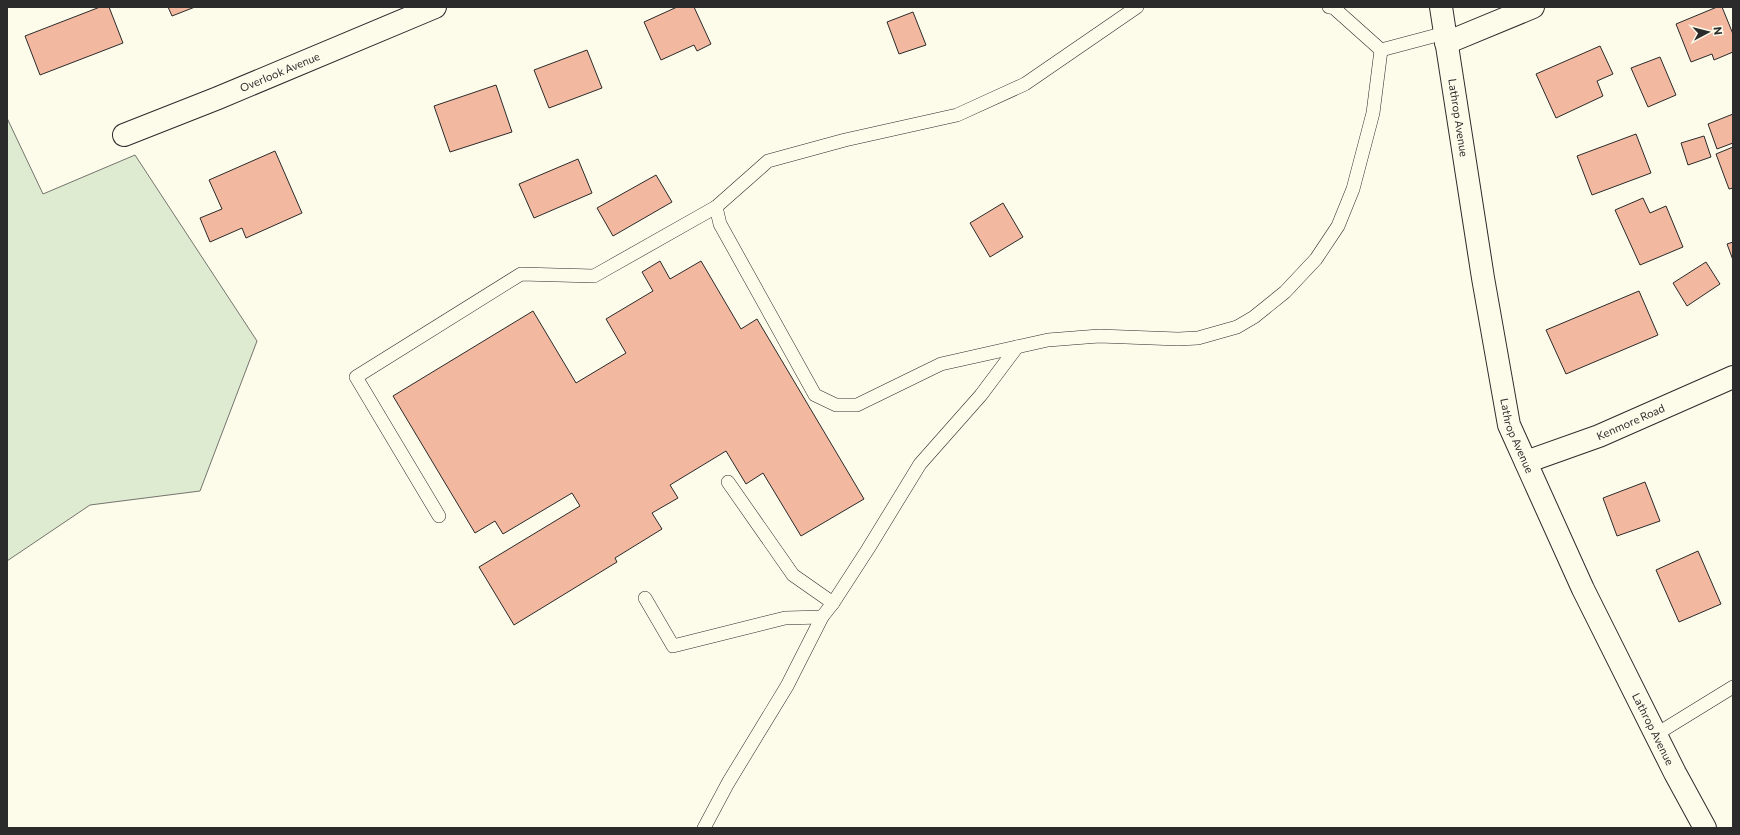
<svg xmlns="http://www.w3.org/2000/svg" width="1740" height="835" viewBox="0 0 1740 835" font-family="Commissioner,sans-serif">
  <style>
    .green { fill: #deebd1; stroke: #74746e }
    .building { fill: #f2b8a0; stroke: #2b2b2b }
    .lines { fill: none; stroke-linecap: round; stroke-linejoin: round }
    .service-casing { stroke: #2b2b2b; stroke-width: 14 }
    .minor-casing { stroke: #2b2b2b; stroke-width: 24 }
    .service { stroke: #fdfbea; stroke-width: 13 }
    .minor { stroke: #fdfbea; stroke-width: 22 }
    .labels { text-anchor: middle; stroke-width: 3; stroke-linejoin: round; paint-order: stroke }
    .street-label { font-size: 11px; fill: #2b2b2b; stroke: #fdfbea }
  </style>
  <rect width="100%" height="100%" fill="#fdfbea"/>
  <path class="green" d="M7 118 43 194 135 155 257 341 200 491 90 505 7 561Z"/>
  <g class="building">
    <path d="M100 7H109L123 43 40 75 25 36Z"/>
    <path d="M168 7H195L172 16Z"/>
    <path d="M677 7H694L711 44 697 51 694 45 661 60 644 22Z"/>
    <path d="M1717 7H1722L1733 34V52L1714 60 1712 54 1691 62 1676 24Z"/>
    <path d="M913 12 926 45 899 54 887 22Z"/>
    <path d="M1600 46 1613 74 1597 81 1603 96 1556 118 1536 74Z"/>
    <path d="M587 50 602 88 549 108 534 70Z"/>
    <path d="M1660 57 1676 95 1648 107 1631 68Z"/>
    <path d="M496 85 512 132 450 152 434 106Z"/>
    <path d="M1733 114V143L1717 149 1708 124Z"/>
    <path d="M1636 134 1651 173 1592 195 1577 156Z"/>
    <path d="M1704 136 1711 157 1688 165 1681 143Z"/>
    <path d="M1733 147V188L1729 189 1716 154Z"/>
    <path d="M275 151 302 213 246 238 242 228 210 242 200 218 222 209 209 180Z"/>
    <path d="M578 159 592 193 534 218 519 184Z"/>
    <path d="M656 175 672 202 613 236 597 208Z"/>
    <path d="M1643 198 1650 213 1666 206 1683 247 1640 265 1615 210Z"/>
    <path d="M1003 203 1023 237 990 257 970 223Z"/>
    <path d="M1733 242V260L1727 244Z"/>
    <path d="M660 261 670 279 701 261 741 329 757 319 864 499 801 536 763 473 746 484 726 451 670 485 678 498 652 513 662 529 615 558 617 562 514 625 479 567 580 506 572 493 503 534 495 521 475 533 393 396 533 311 576 383 626 353 606 319 653 291 642 272Z"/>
    <path d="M1706 262 1720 284 1687 306 1673 283Z"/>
    <path d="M1639 291 1658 335 1566 374 1546 330Z"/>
    <path d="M1645 482 1660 521 1617 536 1603 498Z"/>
    <path d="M1698 551 1721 604 1679 622 1656 570Z"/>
  </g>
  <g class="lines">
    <g class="service-casing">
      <g id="service">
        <path d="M1137 7 1025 84 957 115 845 140 768 161 716 207 720 224 815 395 836 405H857L941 364 1048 340 1099 336 1178 339 1198 338 1237 327 1254 317 1285 292 1316 259 1338 226 1353 189 1373 113 1381 50 1334 8 1329 7"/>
        <path d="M1381 50 1445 33"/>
        <path d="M728 482 793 575 833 603"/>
        <path d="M439 516 356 377 521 274 594 276 716 207"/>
        <path d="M645 598 673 646 785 618 822 617"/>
        <path d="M1655 735 1733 687"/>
        <path d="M704 828 728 783 787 686 822 617 833 603 868 549 920 464 981 395 1017 347"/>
      </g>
    </g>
    <g class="minor-casing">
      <g id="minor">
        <path id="s1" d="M1441 7 1483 278 1509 425 1583 589 1675 773 1705 828"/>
        <path d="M1446 43 1533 7"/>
        <path id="s2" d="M124 135 218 98 435 7"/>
        <path id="s3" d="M1526 462 1599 436 1733 377"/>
      </g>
    </g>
    <use href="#service" class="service"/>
    <use href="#minor" class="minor"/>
  </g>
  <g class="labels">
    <g class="street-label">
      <text dy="4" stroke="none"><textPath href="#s2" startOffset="168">Overlook Avenue</textPath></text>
      <text dy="4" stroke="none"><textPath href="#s1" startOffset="112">Lathrop Avenue</textPath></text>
      <text dy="4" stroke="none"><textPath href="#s3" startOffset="112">Kenmore Road</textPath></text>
      <text dy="4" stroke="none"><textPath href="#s1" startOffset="436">Lathrop Avenue</textPath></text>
      <text dy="4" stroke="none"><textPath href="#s1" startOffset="760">Lathrop Avenue</textPath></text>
    </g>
  </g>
  <rect width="1740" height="835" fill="none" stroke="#2b2b2b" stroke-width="16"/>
  <g transform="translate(1708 32) rotate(83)" stroke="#fdfbea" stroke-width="3" paint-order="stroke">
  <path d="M0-3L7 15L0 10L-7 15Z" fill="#2b2b2b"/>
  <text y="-6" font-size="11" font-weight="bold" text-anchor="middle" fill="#2b2b2b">N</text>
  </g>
</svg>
